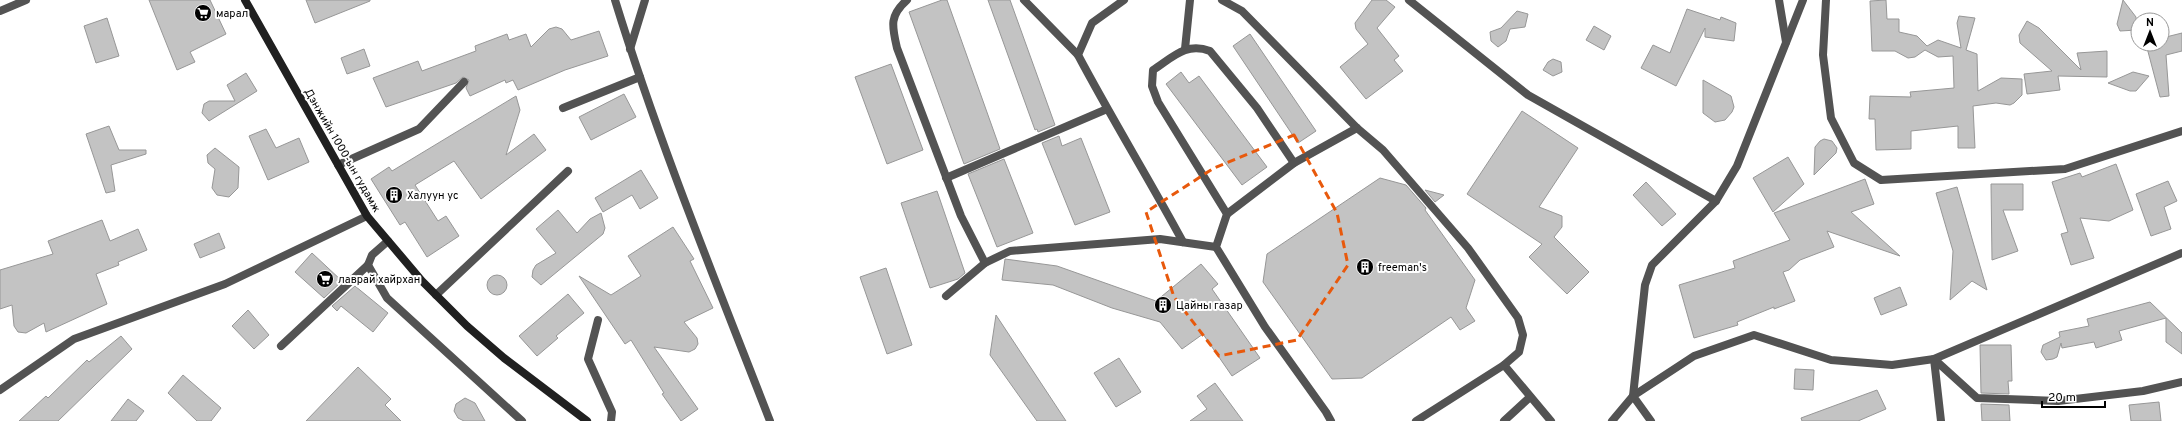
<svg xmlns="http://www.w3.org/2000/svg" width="2182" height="421" viewBox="0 0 2182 421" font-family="Overpass,sans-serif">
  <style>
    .building { fill: #c3c3c3; stroke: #979797 }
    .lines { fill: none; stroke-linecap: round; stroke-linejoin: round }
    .service { stroke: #535353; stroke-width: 8 }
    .minor { stroke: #535353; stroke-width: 8 }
    .tertiary { stroke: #535353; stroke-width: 8 }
    .secondary { stroke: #202020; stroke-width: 8 }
    .marked { fill: none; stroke: #e8590c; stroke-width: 3; stroke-dasharray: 8 5; stroke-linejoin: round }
    .labels { text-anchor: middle; stroke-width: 4; stroke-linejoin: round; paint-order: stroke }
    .poi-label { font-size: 11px; fill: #000; stroke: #fff; text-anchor: start }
    .street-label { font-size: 11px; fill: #000; stroke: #fff }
  </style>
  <rect width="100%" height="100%" fill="#fff"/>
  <g class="building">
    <path d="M149 0H210L226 34 190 52 195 62 177 70Z"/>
    <path d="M306 0H370V1L315 23Z"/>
    <path d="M942 0H947L999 146 1000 149 964 164 909 12Z"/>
    <path d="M988 0H1010L1055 125 1038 132 1037 129 1035 130Z"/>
    <path d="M1372 0H1386L1395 7 1377 28 1399 56 1394 60 1403 71 1366 99 1340 67 1368 44 1356 29 1355 23Z"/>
    <path d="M1886 0 1887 19H1899V32L1917 36 1927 46 1938 40 1961 48 1957 23 1959 16 1975 18 1966 50 1977 54 1978 91 2001 78 2022 79V95L2014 103 2010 105 1996 103 1973 106 1975 148H1958V126L1911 131V149L1876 150 1875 119H1869L1870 96 1911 97 1910 92 1954 88 1953 56 1938 57 1925 50 1915 57 1908 58 1895 51H1872L1870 1Z"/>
    <path d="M2123 0 2136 17 2137 30 2120 31 2117 24Z"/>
    <path d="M1687 9 1720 20 1721 17 1736 23 1734 41 1705 37V28L1676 86 1641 68 1653 45 1670 53Z"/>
    <path d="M1517 11 1528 14 1525 27 1510 29 1506 41 1498 47 1491 41 1490 32 1501 28Z"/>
    <path d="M107 18 119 56 96 63 84 26Z"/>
    <path d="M2027 21 2039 28 2081 70 2077 53 2107 51V77L2058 76 2060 90 2027 94 2024 74 2052 71 2020 43 2019 35Z"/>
    <path d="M1594 26 1611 36 1604 50 1586 40Z"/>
    <path d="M556 27 562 29 571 40 599 31 608 56 565 70 518 90 513 80 506 83 505 80 470 96 466 88 469 80 463 77 456 83 386 107 373 78 418 61 422 71 476 51 475 46 507 34 509 40 526 34 531 47 549 29Z"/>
    <path d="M2182 33V51L2166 55 2169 96 2160 97 2146 44H2162V38Z"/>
    <path d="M1250 34 1316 131 1298 143 1233 46Z"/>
    <path d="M364 49 370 66 347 74 341 58Z"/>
    <path d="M1553 59 1561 62 1562 72 1553 76 1543 70 1548 62Z"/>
    <path d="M891 64 923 150 887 164 855 77Z"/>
    <path d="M1181 72 1189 83 1199 76 1267 167 1242 185 1166 84Z"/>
    <path d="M2133 72 2149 76 2136 91H2130L2108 83Z"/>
    <path d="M246 73 257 91 209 121 202 113 204 104 209 101H235L227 85Z"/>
    <path d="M1703 80 1731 96 1734 107 1732 112 1725 120 1715 122 1703 113Z"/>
    <path d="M624 94 636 117 591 140 579 117Z"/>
    <path d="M516 96 520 110 506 155 534 134 546 150 481 199 454 161 415 185 438 221 446 216 459 236 427 257 405 222 400 225 371 179 389 167 392 171Z"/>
    <path d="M1522 111 1578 148 1539 207 1562 216V227L1554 237 1589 272 1567 294 1529 257 1542 244 1467 194Z"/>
    <path d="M109 126 119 150H146V154L111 165 115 191 106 193 86 134Z"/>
    <path d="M266 129 276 148 299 138 309 162 268 180 249 136Z"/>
    <path d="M1059 136 1062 146 1081 138 1110 212 1075 225 1042 143Z"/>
    <path d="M1824 139 1832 141 1837 148 1836 153 1814 175 1815 147 1820 141Z"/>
    <path d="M215 148 239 167 238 188 229 197 217 195 212 188 215 169 208 163 207 155Z"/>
    <path d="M1788 157 1804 184 1773 212 1753 178Z"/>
    <path d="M1004 159 1033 233 997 247 968 174Z"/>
    <path d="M2116 164 2133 210 2109 221 2080 218 2094 258 2071 265 2061 234 2068 232 2052 182 2080 173 2082 177Z"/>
    <path d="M641 170 658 198 640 209 632 195 603 212 595 198Z"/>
    <path d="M1380 178 1406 185 1426 208 1425 210 1475 280 1466 308 1475 321 1460 330 1451 317 1362 378 1332 379 1263 282 1267 254Z"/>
    <path d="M1865 179 1874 204 1851 212 1900 256 1827 231 1834 247 1800 260 1789 270 1783 272 1795 301 1774 309V307L1737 322 1738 325 1694 338 1679 285 1735 268 1733 261 1790 240 1774 213Z"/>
    <path d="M2168 181 2177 201 2164 207 2171 229 2151 236 2136 194Z"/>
    <path d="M1646 182 1676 214 1662 226 1633 195Z"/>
    <path d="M1991 184H2023V210H2003L2018 251 1992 260Z"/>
    <path d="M1957 187 1987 290 1972 281 1950 300 1953 251 1936 193Z"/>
    <path d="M1425 190 1444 195 1435 202Z"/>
    <path d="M937 191 965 273 958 279 930 288 901 203Z"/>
    <path d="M558 210 577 233 590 219 601 213 605 228 603 234 541 285 532 277 533 270 536 265 556 253 536 229Z"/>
    <path d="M102 220 110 241 138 229 147 250 118 262 119 265 96 274 107 304 46 332 44 323 26 333 18 332 14 326 12 305 0 309V270L53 254 48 241Z"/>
    <path d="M673 227 694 259 690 261 713 308 684 322 697 338 698 344 695 349 689 352 654 347 698 409 681 421 662 394 664 393 631 340 625 344 579 276 611 295 641 276 628 256Z"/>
    <path d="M219 233 225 248 200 258 194 244Z"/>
    <path d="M312 253 342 281 324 298 295 272Z"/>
    <path d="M1005 259 1057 266 1156 301 1201 264 1218 284 1212 289 1260 358 1232 376 1203 334 1182 349 1160 322 1112 308 1053 285 1002 280Z"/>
    <path d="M886 268 912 345 887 354 860 277Z"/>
    <circle cx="497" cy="285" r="10"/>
    <path d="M355 286 388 313 373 332 341 306 337 311 332 306Z"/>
    <path d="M1900 287 1907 305 1881 315 1874 298Z"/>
    <path d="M568 294 584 313 556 336 558 338 537 356 519 336Z"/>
    <path d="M2150 302 2182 333V354L2166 342V318L2119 331 2122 340 2096 348 2094 342 2062 348 2061 343 2057 357 2053 359 2046 360 2041 352 2043 345 2060 337 2059 332 2089 326 2087 319Z"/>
    <path d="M248 310 269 335 254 349 232 326Z"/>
    <path d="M996 315 1066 421H1037L990 355Z"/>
    <path d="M121 336 132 349 58 421H19L46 396 48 398 87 360 89 362Z"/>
    <path d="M1980 345H2011L2012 381H2008L2009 394 1981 393Z"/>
    <path d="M1119 358 1141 392 1116 407 1094 373Z"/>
    <path d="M358 367 391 399 385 405 401 421H306Z"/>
    <path d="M1795 369 1814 370 1813 390 1794 389Z"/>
    <path d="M183 375 221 408 211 421H197L168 393Z"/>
    <path d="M1215 383 1243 421H1190L1207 409 1197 396Z"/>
    <path d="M1877 390 1886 409 1858 421H1802L1801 418Z"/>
    <path d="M465 398 475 403 485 421H464L458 418 454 411 456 404Z"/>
    <path d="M128 399 144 411 136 421H111Z"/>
    <path d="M2159 402 2161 421H2131L2129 405Z"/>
    <path d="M1981 404 2009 405 2010 421H1982Z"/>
  </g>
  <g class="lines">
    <g class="service">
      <path d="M907 0C889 16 892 26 897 48L961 216 985 263"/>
      <path d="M1024 0 1078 55"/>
      <path d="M1124 0 1092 23 1078 55C1112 119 1149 179 1183 242"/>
      <path d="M1222 0 1242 11 1357 128 1383 150 1468 248 1518 318 1523 335 1519 352 1504 365 1551 421"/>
      <path d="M1185 49 1190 0"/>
      <path d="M1294 163 1257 108 1210 51C1186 42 1173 57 1153 70L1152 86 1158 102 1227 214 1216 247 1265 327 1326 412 1331 421"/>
      <path d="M338 165 419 129 464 82"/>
      <path d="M946 178 1107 109"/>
      <path d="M1227 214 1294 163 1357 128"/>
      <path d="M436 295 568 171"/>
      <path d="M946 296 985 263 1010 251 1160 239 1216 247"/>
      <path d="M598 320 588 359 612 412 611 421"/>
      <path d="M281 346 368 265"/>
      <path d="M1416 421 1504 365"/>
      <path d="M1504 421 1530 397"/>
    </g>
    <g class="minor">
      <path d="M615 0C659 143 716 282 770 421"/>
      <path d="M1409 0 1528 95 1716 201"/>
      <path d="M1779 0 1786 42"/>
      <path d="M1826 0 1823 55 1831 118 1854 163 1881 180 2065 169 2182 131"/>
      <path d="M0 11 26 0"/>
      <path d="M630 49 645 0"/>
      <path d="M563 108 640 77"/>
      <path d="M388 241 372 255 368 265 387 298 522 421"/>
      <path d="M0 390 74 339 225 284 367 216"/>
      <path d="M1651 421 1633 396 1694 356 1754 335 1831 360 1892 365 1934 359 2182 253"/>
      <path d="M1941 421 1934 359 1977 398 2058 401 2143 391 2182 382"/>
    </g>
    <path class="tertiary" d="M1612 421 1633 396 1645 285 1652 265 1716 201 1737 166 1803 0"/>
    <path class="secondary" d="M245 0 367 216 422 281 467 326 504 358 587 421"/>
  </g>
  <path class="marked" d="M1294 135 1337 213 1348 265 1297 340 1219 356 1174 297 1146 212 1214 168Z"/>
  <defs>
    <g id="supermarket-disc" transform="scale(0.9)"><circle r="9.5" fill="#000" stroke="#fff"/><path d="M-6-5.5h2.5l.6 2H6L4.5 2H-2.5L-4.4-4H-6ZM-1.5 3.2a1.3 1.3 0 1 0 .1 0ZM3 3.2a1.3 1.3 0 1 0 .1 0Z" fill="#fff"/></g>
    <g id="building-disc" transform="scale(0.9)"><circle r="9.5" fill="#000" stroke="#fff"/><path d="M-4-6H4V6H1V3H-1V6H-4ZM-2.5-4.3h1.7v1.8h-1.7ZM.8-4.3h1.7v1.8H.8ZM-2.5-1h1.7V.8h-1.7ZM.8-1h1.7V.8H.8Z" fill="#fff"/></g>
  </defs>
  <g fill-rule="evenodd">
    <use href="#supermarket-disc" x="203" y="13"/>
    <use href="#building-disc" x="394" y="195"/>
    <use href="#building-disc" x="1365" y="267"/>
    <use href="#supermarket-disc" x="325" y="279"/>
    <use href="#building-disc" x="1163" y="305"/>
  </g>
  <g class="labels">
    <g class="poi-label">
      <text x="216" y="17">марал</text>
      <text x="407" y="199">Халуун ус</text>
      <text x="1378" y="271">freeman's</text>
      <text x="338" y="283">лаврай хайрхан</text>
      <text x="1176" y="309">Цайны газар</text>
    </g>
    <g class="street-label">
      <text transform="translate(343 150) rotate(60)" y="4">Дэнжийн 1000-ын гудамж</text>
    </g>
  </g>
  <g transform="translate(2150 32)"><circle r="19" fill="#ffffff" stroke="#999999"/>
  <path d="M0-3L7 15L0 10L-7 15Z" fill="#000000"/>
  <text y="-6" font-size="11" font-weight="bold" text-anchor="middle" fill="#000000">N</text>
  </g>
  <path d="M2042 401v6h63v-6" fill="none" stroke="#000000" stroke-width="2"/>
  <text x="2048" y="401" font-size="12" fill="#000000" stroke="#ffffff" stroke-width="3" paint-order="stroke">20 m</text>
</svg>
